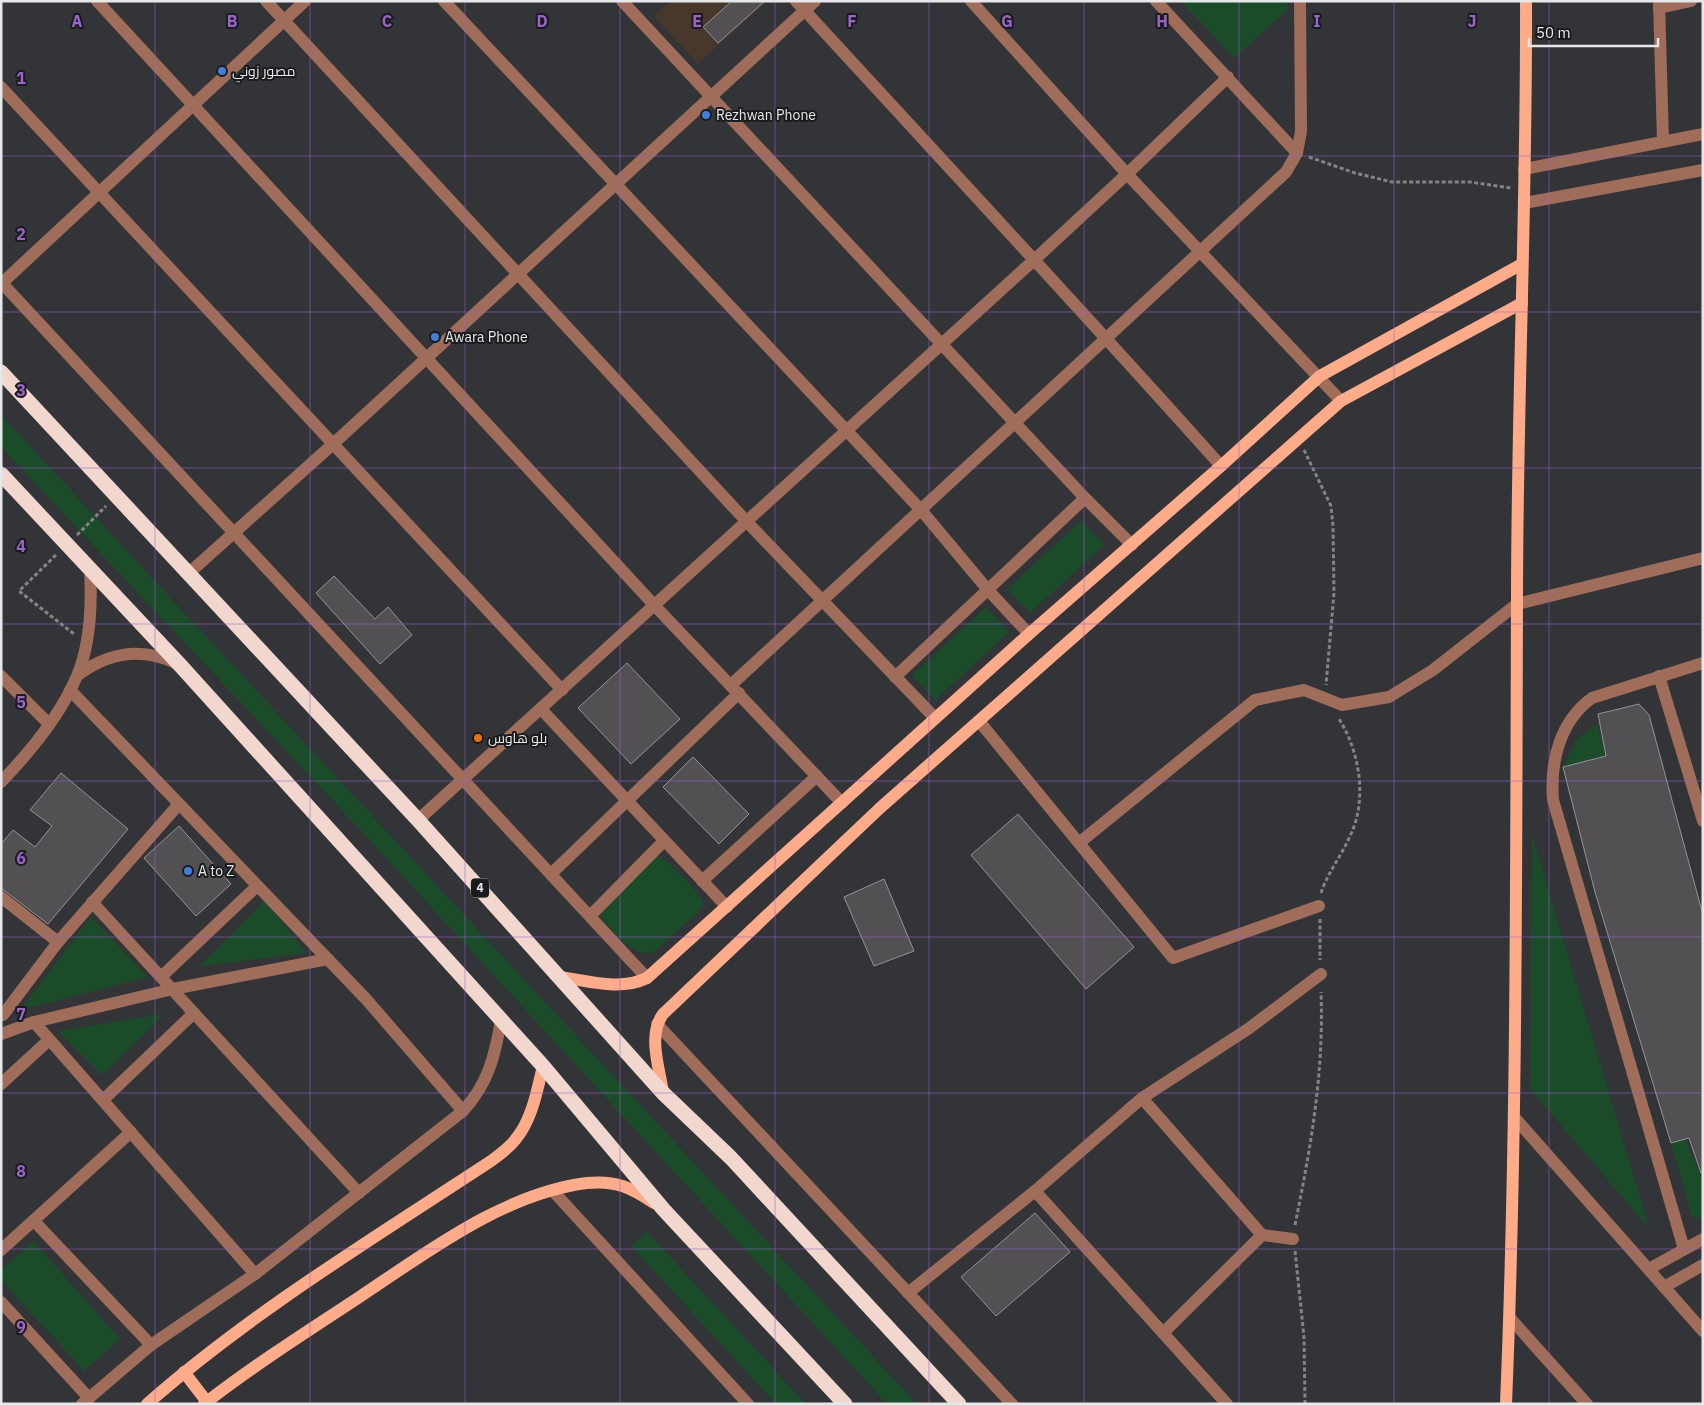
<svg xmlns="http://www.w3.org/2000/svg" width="1704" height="1405" viewBox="0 0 1704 1405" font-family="'IBM Plex Sans',Cairo,sans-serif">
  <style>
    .education { fill: #47382b }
    .green { fill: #1b4c2a }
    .building { fill: #535053; stroke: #969396 }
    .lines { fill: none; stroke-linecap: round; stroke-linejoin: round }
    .path { stroke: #828486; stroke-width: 3; stroke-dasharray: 4 2.5; stroke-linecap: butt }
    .minor { stroke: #9f6d59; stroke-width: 12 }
    .major { stroke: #fdab89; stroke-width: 12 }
    .highway { stroke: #f1d7cd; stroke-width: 15 }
    .grid { fill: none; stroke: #9b64cc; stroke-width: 1; stroke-opacity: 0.55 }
    .shop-dot { fill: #3f7fe0; stroke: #1a1b1d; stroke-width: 2 }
    .food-dot { fill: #e8710a; stroke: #1a1b1d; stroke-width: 2 }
    .labels { text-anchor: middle; stroke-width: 4; stroke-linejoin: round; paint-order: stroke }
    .shield { fill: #1a1b1d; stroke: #a9aaac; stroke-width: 1 }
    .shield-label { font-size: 12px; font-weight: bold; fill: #e6e8e9 }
    .poi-label { font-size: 14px; fill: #e6e8e9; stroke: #1a1b1d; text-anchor: start }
    .grid-label { font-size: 16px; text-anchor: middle; font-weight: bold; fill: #9b64cc; stroke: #1a1b1d; stroke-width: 4; stroke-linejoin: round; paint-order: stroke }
  </style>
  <rect width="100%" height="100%" fill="#323437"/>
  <path class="education" d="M670 1H767L698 64 654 16Z"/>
  <g class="green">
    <path d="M1181 1H1287V10L1234 58Z"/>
    <path d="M1 415 917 1404H887L366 836 1 447Z"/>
    <path d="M1081 521 1104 545 1030 613 1007 589Z"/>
    <path d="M986 607 1009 632 935 700 912 675Z"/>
    <path d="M1597 724 1606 756 1563 767 1577 739Z"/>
    <path d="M1532 835 1649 1228 1530 1089Z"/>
    <path d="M654 855C666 856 699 892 703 903L699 911 654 952C634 960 610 929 600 915Z"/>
    <path d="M265 900 306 953 200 966Z"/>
    <path d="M91 917 148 977 20 1010Z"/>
    <path d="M164 1014 102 1075 58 1031Z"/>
    <path d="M1685 1139 1703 1181 1702 1219 1692 1216 1671 1143Z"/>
    <path d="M647 1232 806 1404H776L631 1246Z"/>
    <path d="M33 1241 120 1339 84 1371 1 1280V1270Z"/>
  </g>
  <g class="building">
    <path d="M732 1H765L718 43 703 27Z"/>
    <path d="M334 576 375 619 388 607 412 635 380 664 316 593Z"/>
    <path d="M627 663 680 719 631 764 578 708Z"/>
    <path d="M1639 704 1649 715 1703 915V1172L1701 1173 1689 1138 1671 1143 1595 892 1563 767 1606 756 1598 714Z"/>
    <path d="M693 757 749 814 719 844 663 787Z"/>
    <path d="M61 773 128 829 48 924 1 888V844L13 830 35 847 52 826 30 810Z"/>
    <path d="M1018 814 1134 947 1086 989 971 855Z"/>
    <path d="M179 826 231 884 196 916 144 858Z"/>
    <path d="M884 879 914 951 874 966 844 897Z"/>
    <path d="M1035 1213 1070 1252 996 1316 961 1277Z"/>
  </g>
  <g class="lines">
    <g class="path">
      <path d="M1309 157 1355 173 1392 182H1470L1511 188"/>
      <path d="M1304 450 1331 506 1333 526 1334 593 1326 685"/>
      <path d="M77 535 106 506"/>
      <path d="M56 555 19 591 74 634"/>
      <path d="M1321 893C1328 872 1342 855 1351 834 1367 799 1360 752 1339 719"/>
      <path d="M1320 919V960"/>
      <path d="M1295 1225C1311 1146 1324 1073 1321 992"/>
      <path d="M1295 1251 1304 1337 1305 1404"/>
    </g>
    <g class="minor">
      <path d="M97 1 655 606 842 803"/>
      <path d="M266 1 747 522 935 718"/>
      <path d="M444 1 921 510 988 590 1029 634"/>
      <path d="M622 1 1085 498 1132 545"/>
      <path d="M796 1C938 156 1081 309 1221 466"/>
      <path d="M971 1 1127 174 1341 401"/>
      <path d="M1156 1 1297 153"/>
      <path d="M1659 1 1663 141"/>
      <path d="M1659 8 1691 1"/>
      <path d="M1 87 562 690"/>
      <path d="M1524 169 1703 134"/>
      <path d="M1524 203 1703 170"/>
      <path d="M1 282 647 978"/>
      <path d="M2 283 305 1"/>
      <path d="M189 573 333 444 815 1"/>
      <path d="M78 675C109 652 143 647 178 664"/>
      <path d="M1 676 49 724"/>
      <path d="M1659 676 1703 821"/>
      <path d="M895 677 1085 498"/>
      <path d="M731 685 1286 172 1297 153 1301 131 1300 1"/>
      <path d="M70 690 366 999 463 1111"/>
      <path d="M541 709 727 907"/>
      <path d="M979 721 1173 958 1319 906"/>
      <path d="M1 782C30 752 61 714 77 676 91 643 92 604 90 569"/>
      <path d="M418 820 1033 261 1127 174 1228 77"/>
      <path d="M1079 843 1255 700 1304 690 1342 705 1389 697 1433 670 1517 604 1703 558"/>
      <path d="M551 874 739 693"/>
      <path d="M702 881 817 776"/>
      <path d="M1 897 58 942"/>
      <path d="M92 902 359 1193"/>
      <path d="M590 916 664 841"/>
      <path d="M161 977 257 886"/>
      <path d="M3 1015 58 942 179 804"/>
      <path d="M34 1022 255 1274"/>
      <path d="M657 1024 1012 1404"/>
      <path d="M1 1034 34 1022 173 989 328 959"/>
      <path d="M1 1084 49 1040"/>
      <path d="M1142 1098 1262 1235 1293 1239"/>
      <path d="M103 1100 194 1013"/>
      <path d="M1514 1117 1703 1331"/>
      <path d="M553 1191 748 1404"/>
      <path d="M1035 1191 1227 1404"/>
      <path d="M34 1221 151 1345"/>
      <path d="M1684 1249 1553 800C1550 761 1560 721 1592 698L1703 663"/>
      <path d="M1 1250 131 1132"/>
      <path d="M1649 1269 1703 1239"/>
      <path d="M1664 1287 1703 1265"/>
      <path d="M908 1293 1035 1191 1142 1098 1248 1029 1321 974"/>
      <path d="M1 1302 89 1398"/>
      <path d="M1510 1318 1587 1404"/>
      <path d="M1163 1333 1262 1235"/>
      <path d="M82 1404 151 1345 255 1274 463 1111C488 1084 495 1056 501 1020"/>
    </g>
    <g class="major">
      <path d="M560 977C589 981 620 991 647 978L1029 634 1221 466 1320 376 1522 264"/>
      <path d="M663 1093C660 1069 647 1036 663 1014L880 808 1341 401 1522 303"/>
      <path d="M184 1372 207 1402"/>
      <path d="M147 1404C253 1311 374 1238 491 1161 499 1155 509 1148 515 1140 532 1120 537 1091 543 1066"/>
      <path d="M204 1404C253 1366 306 1332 358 1298 426 1253 504 1193 587 1183 616 1180 632 1188 654 1203"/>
      <path d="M1506 1404C1517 1136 1516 868 1517 600 1517 401 1527 201 1526 1"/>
    </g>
    <g class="highway">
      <path d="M1 372 418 820 663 1093 731 1158 959 1404"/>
      <path d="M1 474 180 665 543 1066 664 1210 845 1404"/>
    </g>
  </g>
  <path class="grid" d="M155 1V1404M310 1V1404M465 1V1404M620 1V1404M775 1V1404M929 1V1404M1084 1V1404M1239 1V1404M1394 1V1404M1549 1V1404M1 156H1703M1 312H1703M1 468H1703M1 624H1703M1 781H1703M1 937H1703M1 1093H1703M1 1249H1703"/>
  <g class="shop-dot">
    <circle cx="222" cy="71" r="5"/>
    <circle cx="706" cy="115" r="5"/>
    <circle cx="435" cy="337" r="5"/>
    <circle cx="188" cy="871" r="5"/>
  </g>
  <circle class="food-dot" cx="478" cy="738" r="5"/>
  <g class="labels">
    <rect class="shield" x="471" y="878.5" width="18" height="19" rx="4"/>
    <g class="shield-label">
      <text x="480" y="892">4</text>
    </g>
    <g class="poi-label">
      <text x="232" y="76">مصور زوني</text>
      <text x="716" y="120">Rezhwan Phone</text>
      <text x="445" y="342">Awara Phone</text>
      <text x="488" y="743">بلو هاوس</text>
      <text x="198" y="876">A to Z</text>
    </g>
  </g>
  <g class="grid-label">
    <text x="77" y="27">A</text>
    <text x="232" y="27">B</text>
    <text x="387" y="27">C</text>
    <text x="542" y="27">D</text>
    <text x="697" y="27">E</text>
    <text x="852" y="27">F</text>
    <text x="1007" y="27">G</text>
    <text x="1162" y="27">H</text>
    <text x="1317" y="27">I</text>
    <text x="1472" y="27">J</text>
    <text x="21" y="84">1</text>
    <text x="21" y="240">2</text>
    <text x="21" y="396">3</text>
    <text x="21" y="552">4</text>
    <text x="21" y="708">5</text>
    <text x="21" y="864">6</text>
    <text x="21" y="1020">7</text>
    <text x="21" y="1177">8</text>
    <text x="21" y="1333">9</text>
  </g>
  <rect width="1704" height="1405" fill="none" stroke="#e6e8e9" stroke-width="5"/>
  <path d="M1529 38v8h129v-8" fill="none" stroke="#e6e8e9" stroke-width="2.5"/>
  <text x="1536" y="38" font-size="15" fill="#e6e8e9" stroke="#1a1b1d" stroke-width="4" paint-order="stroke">50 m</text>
</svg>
